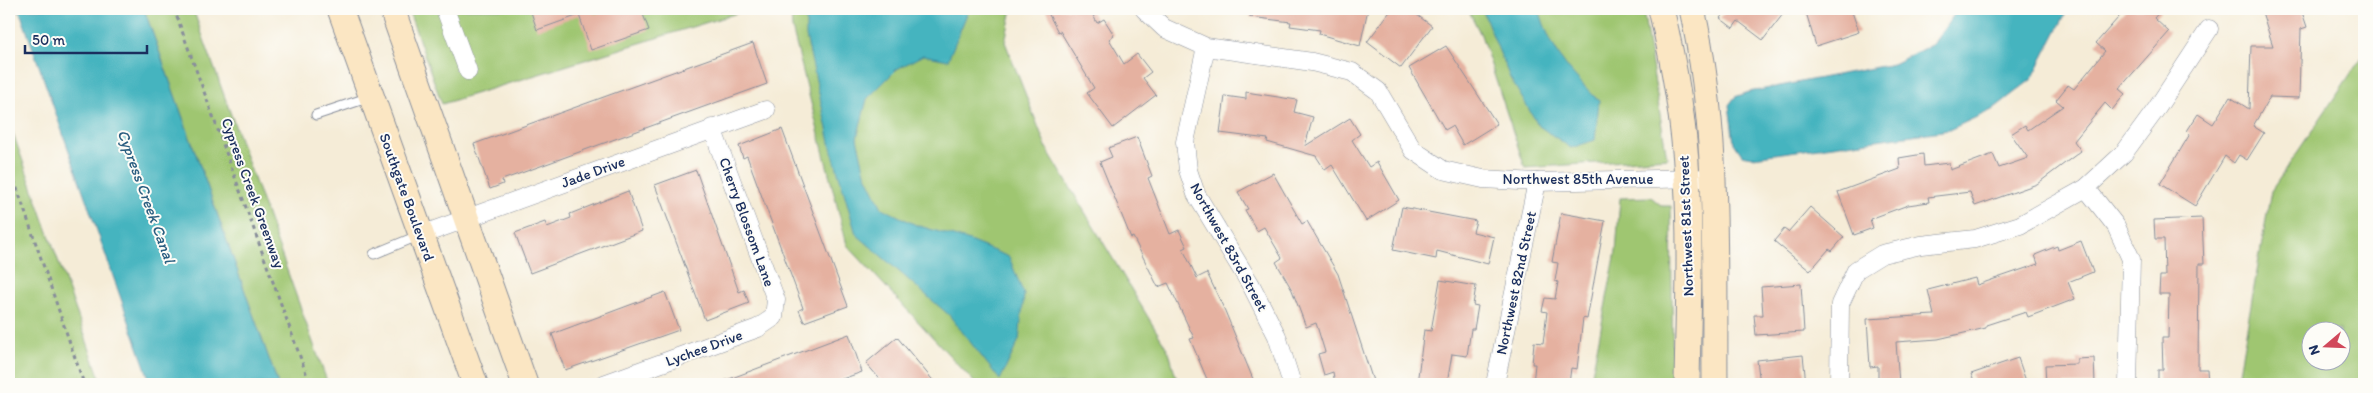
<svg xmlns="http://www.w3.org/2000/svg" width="2373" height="393" viewBox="0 0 2373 393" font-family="Itim,sans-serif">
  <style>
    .green { fill: #9fc671; stroke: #5d7a68; fill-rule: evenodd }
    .water { fill: #45b4bf; stroke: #30728e }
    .building { fill: #e5b1a0 }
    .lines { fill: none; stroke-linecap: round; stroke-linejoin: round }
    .lane-casing { stroke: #888e9a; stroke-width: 11 }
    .street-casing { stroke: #888e9a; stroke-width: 19 }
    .secondary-casing { stroke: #888e9a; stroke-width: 27 }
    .path { stroke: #888e9a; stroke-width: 3; stroke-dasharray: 4 4; stroke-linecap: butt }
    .lane { stroke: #fff; stroke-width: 9 }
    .street { stroke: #fff; stroke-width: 18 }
    .secondary { stroke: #fbe6c3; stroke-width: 25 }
    .labels { text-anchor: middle; stroke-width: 4; stroke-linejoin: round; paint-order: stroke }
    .street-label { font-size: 15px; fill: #1b2f5e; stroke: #fdfcf7 }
    .water-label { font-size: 16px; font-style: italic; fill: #2a5e80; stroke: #fdfcf7 }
  </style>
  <rect width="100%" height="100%" fill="#fdfcf7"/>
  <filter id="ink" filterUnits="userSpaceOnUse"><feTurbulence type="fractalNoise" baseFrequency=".02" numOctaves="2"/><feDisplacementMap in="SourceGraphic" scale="10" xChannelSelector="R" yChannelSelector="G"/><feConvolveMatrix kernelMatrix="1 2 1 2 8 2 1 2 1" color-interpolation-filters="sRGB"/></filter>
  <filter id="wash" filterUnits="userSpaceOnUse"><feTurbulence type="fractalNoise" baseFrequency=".0096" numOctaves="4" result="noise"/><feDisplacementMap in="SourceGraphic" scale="20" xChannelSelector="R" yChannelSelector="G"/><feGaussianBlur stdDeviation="1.12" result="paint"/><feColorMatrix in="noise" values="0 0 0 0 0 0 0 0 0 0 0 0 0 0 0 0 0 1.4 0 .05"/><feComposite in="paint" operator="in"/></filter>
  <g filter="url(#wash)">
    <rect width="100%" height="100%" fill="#f5ecd7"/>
    <g class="green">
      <path d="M144 9H193L328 384H278Z"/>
      <path d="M408 9H1012L1005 42 1047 149 1169 352 1178 384H976L847 245 792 28 791 14 744 11 442 104Z"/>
      <path d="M1468 9H1643L1667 158 1525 168 1481 35Z"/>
      <path d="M2364 54V384H2237L2271 191ZM2340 330V360H2310V330Z"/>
      <path d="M9 122 102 384H9Z"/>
      <path d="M1651 197 1662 206H1671L1673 384H1590L1616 252 1620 198Z"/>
    </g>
    <g class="water">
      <path d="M19 9H144L278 384H151Z"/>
      <path d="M813 9H969L948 60 923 55 897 69 867 99 857 138 865 173 882 208 916 225 967 240 1009 257 1024 295 1019 340 1000 380 949 315 856 234 832 151 806 36V15Z"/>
      <path d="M1482 9H1539C1552 53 1567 69 1599 101L1595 140 1571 148 1539 126 1510 78Z"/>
      <path d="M1958 9H2068L2032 79 1992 110 1949 130 1753 157 1742 155 1734 143 1729 105 1735 97 1749 92 1893 64 1933 44Z"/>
    </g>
    <g id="blocks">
      <g class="building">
        <path d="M530 9H593L595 14 609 9H641L649 30 591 50 579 15 537 30Z"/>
        <path d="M1046 9H1090L1097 23 1104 19 1114 35 1109 39 1124 64 1137 54 1151 72 1143 78 1156 95 1113 128 1087 93 1094 88 1060 31 1058 32Z"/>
        <path d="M1251 9H1368L1360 46 1319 34 1320 30 1290 26 1291 22 1250 17Z"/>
        <path d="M1392 9H1409L1432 26 1401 68 1367 42Z"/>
        <path d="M1723 9H1787L1763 40 1738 21 1733 28 1720 18 1726 11Z"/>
        <path d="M1805 9H1851L1859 32 1816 46Z"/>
        <path d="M2126 9H2162L2154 18 2169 32 2119 89 2125 94 2112 110 2105 103 2074 141 2081 151 2037 184 1975 206 1970 192 1928 197 1929 202 1908 205 1870 219 1873 228 1854 235 1838 192 1900 169 1899 158 1923 154 1924 166 1949 163 1950 170 1993 154 1999 168 2028 158 2011 134 2025 125 2028 130 2063 106 2056 100 2068 85 2074 89 2105 51 2096 43Z"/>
        <path d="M2261 9H2301L2307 27 2301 29 2299 98 2270 97 2253 126 2264 133 2247 160 2239 155 2234 163 2225 156 2195 206 2160 184 2190 134 2187 131 2198 114 2213 124 2230 97 2249 109 2251 46H2273Z"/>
        <path d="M753 43 767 84 502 180 503 184 490 189 474 144Z"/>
        <path d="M1446 46 1497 124 1463 145 1452 126 1445 130 1409 68Z"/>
        <path d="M1246 92 1297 100 1294 112 1313 117 1305 146 1350 118 1360 134 1352 140 1369 167 1377 162 1399 200 1366 221 1332 165 1325 170 1316 156 1267 142 1268 139 1220 133 1225 96 1246 99Z"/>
        <path d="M782 129 848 306 804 322 799 310 803 308 747 156 743 158 739 146Z"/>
        <path d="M1137 137 1152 176 1148 178 1170 234 1179 230 1187 247 1183 249 1197 278 1207 273 1225 311 1255 384H1209L1190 339 1194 338 1168 283 1158 287 1133 237 1131 238 1100 162 1112 157 1108 148Z"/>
        <path d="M696 170 739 292 744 290 749 303 705 320 655 185Z"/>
        <path d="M1273 173 1302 224 1307 221 1338 274 1374 384H1335L1333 372 1324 375 1318 354 1325 352 1316 323 1306 327 1292 290 1276 262 1282 258 1264 227 1257 231 1245 210 1248 209 1238 192Z"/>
        <path d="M628 191 642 231 530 273 515 233 545 222 547 227 571 218 570 214Z"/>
        <path d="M1402 207 1476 221 1473 232 1494 237 1488 264 1437 251 1436 259 1393 250Z"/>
        <path d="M1810 207 1844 237 1832 251 1829 249 1810 271 1774 241 1784 229 1788 232Z"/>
        <path d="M1561 213 1605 221 1587 319 1583 318 1577 369 1571 368 1569 384H1533L1535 364H1532L1534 342 1543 343 1547 312 1542 311 1545 298 1555 299 1558 282 1555 281 1558 263 1552 262Z"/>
        <path d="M2202 218 2204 264H2199L2198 369H2207L2208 384H2158V370H2163L2162 338H2168L2169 294H2159L2160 276H2165L2164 239H2155L2154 220Z"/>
        <path d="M2081 241 2093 272 2068 282 2075 299 2028 317 2026 312 1986 325V328L1938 339 1896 342 1899 384H1878V366L1870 367 1867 319 1934 315 1928 290 1975 278 1977 285 2038 264 2035 255 2057 246 2058 250Z"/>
        <path d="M1440 280 1476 286 1473 305 1478 306 1474 329H1471L1467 356 1452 354 1447 384H1417L1424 330 1431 331Z"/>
        <path d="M1801 284 1804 332 1756 335 1754 315H1763L1761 287Z"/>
        <path d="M665 292 679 330 565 370 552 334Z"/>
        <path d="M849 334 862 372 828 384H716Z"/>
        <path d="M897 337 936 384H884L866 363Z"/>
        <path d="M1803 355 1806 384H1760L1757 360Z"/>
        <path d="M2018 358 2027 384H1975L1971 374Z"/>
        <path d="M2094 358 2095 384H2046L2045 365 2077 364V359Z"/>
      </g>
    </g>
  </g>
  <g filter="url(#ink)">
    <use href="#blocks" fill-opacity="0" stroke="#888e9a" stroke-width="1"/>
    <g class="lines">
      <g class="lane-casing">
        <g id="lane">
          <path d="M316 115 370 97"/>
          <path d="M374 254 420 235"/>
        </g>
      </g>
      <g class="street-casing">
        <g id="street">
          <path d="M445 9 468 71"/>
          <path d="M1144 9 1164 28 1206 47 1312 62 1352 72 1378 91 1413 150 1443 170 1483 179 1537 182 1697 178"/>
          <path d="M1206 47 1185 142 1188 170 1196 194 1251 285 1277 336 1292 384"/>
          <path d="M2086 188 2116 226 2131 259 2128 384"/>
          <path d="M421 235 766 110"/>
          <path d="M604 384 758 328 774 317 776 300 712 128"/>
          <path d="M1495 384 1537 182"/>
          <path d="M1839 384 1840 304 1856 270 1882 254 1921 245 1975 239 2020 225 2086 188 2124 153 2157 108 2209 29"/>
        </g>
      </g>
      <g class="secondary-casing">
        <g id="secondary">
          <path d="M340 9 475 384"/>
          <path d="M392 9 525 384"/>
          <path d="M1661 9C1674 63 1684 122 1687 178 1691 247 1688 316 1687 384"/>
          <path d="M1692 9C1720 132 1714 259 1715 384"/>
        </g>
      </g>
      <g class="path">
        <path d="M174 9 310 384"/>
        <path d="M9 165 84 384"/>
      </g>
      <use href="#lane" class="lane"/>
      <use href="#street" class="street"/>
      <use href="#secondary" class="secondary"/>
    </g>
  </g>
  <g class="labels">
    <g class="street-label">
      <text transform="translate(593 172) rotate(-20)" y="5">Jade Drive</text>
      <text x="1578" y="184">Northwest 85th Avenue</text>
      <text transform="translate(253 193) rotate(70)" y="5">Cypress Creek Greenway</text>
      <text transform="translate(407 197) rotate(70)" y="5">Southgate Boulevard</text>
      <text transform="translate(747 222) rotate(70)" y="5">Cherry Blossom Lane</text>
      <text transform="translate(1686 226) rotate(-92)" y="5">Northwest 81st Street</text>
      <text transform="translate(1229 247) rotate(61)" y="5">Northwest 83rd Street</text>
      <text transform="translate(1516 283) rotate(-78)" y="5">Northwest 82nd Street</text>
      <text transform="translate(704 348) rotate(-20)" y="5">Lychee Drive</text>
    </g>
    <g class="water-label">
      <text transform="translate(147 196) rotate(70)" y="6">Cypress Creek Canal</text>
    </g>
  </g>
  <rect width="2373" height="393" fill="none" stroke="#fdfcf7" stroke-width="30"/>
  <g transform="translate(2326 346) rotate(251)"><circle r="24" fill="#fdfcf7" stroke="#a3aaba"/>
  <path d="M0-4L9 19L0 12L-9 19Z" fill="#d1495b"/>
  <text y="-8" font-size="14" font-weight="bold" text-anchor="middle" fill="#1b2f5e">N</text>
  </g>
  <path d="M25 45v8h122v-8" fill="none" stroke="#1b2f5e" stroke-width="2.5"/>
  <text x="32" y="45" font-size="15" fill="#1b2f5e" stroke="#fdfcf7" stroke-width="4" paint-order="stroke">50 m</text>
</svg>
